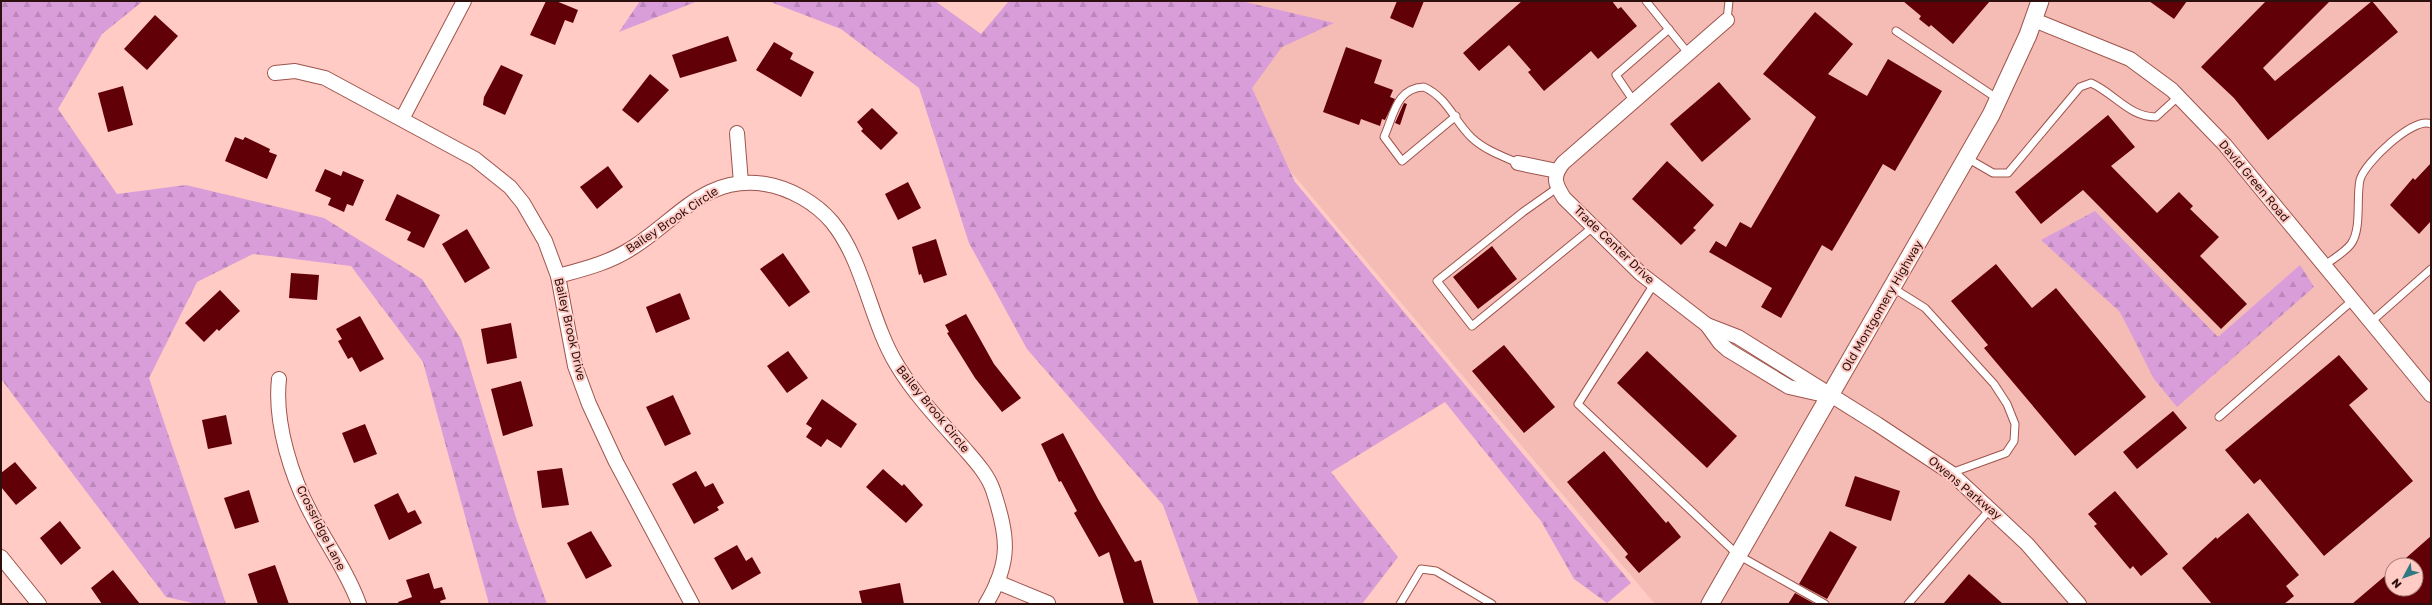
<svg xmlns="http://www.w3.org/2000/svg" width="2432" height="605" viewBox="0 0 2432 605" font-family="'Golos Text',sans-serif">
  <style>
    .built { fill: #f5bcb6; fill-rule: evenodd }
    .forest { fill: url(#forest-firs) }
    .building { fill: #610006 }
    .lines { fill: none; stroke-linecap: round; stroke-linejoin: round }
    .service-casing { stroke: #9e544c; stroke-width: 9 }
    .minor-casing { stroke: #9e544c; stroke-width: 16 }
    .tertiary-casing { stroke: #9e544c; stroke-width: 19 }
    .service { stroke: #fff; stroke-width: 7 }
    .minor { stroke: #fff; stroke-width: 14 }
    .tertiary { stroke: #fff; stroke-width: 17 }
    .labels { text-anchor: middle; stroke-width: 4; stroke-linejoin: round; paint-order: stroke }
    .street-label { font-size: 12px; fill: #2d0f0d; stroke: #ffcbc4 }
  </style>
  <defs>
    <pattern id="forest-firs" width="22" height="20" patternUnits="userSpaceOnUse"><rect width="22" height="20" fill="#d99dd9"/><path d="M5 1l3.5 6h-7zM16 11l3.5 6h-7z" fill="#bb86b9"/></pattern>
  </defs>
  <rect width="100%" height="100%" fill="#ffcbc4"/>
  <path class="built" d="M1147 1H2431V604H1655ZM2392 565H2416V589H2392Z"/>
  <g class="forest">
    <path d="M1 1H143L102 34 58 109 117 194 186 185 324 218 422 279 461 339 517 521 547 604H489L423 362 351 266 253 254 197 282 149 378 226 604H197L166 597 1 379Z"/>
    <path d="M640 1H698L619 32Z"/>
    <path d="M768 1H935L981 34 1009 1H1241L1334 23 1282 47 1252 88 1295 182 1631 583 1607 603 1574 579 1541 521 1445 402 1331 472 1398 557 1362 604H1199L1163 505 1027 349 969 243 919 88 841 29Z"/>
    <path d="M2095 211 2218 337 2300 265 2314 287 2177 407 2154 379 2120 312 2041 240Z"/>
  </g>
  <g class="building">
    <path d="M546 1H556L578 10 573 23 565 20 555 45 530 35Z"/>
    <path d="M1397 1H1424L1413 28 1390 18Z"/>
    <path d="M1522 1H1612L1618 9 1621 7 1637 26 1598 59 1591 51 1544 91 1528 72 1531 70 1509 45 1479 71 1463 53Z"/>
    <path d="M1903 1H1990L1953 44 1931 25 1929 27 1919 19 1921 16Z"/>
    <path d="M2149 1H2187L2174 19Z"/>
    <path d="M2266 1H2330L2263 68 2275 81 2372 1 2398 32 2268 140 2234 98 2201 67Z"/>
    <path d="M1815 12 1853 44 1828 74 1867 96 1888 59 1942 91 1895 171 1883 164 1832 251 1822 245 1781 318 1761 307 1772 288 1709 252 1716 241 1726 247 1740 222 1751 228 1816 117 1763 74Z"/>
    <path d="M155 15 178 36 147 70 124 49Z"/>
    <path d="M728 36 737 61 680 78 672 55Z"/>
    <path d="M774 42 793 53 790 59 814 72 801 97 756 70Z"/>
    <path d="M1346 47 1382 60 1374 83 1393 90 1390 97 1395 99 1385 120 1382 119 1380 126 1361 119 1359 125 1323 112Z"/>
    <path d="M501 65 523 75 505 115 483 105 484 97Z"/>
    <path d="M650 74 669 90 638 123 622 110Z"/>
    <path d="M1719 82 1751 119 1702 162 1670 124Z"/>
    <path d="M123 86 133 125 108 132 98 93Z"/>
    <path d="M1404 103 1407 104 1400 125 1395 123Z"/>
    <path d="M872 108 898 133 881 150 861 131 863 129 857 122Z"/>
    <path d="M2108 115 2135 147 2111 166 2157 213 2179 192 2193 206 2190 209 2219 237 2200 256 2247 304 2221 329 2083 190 2041 224 2015 192Z"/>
    <path d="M235 137 243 140 245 137 270 149 269 152 277 155 267 179 225 161Z"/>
    <path d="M1667 161 1714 205 1693 228 1696 230 1681 245 1632 199Z"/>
    <path d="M2431 163V221L2419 234 2390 205 2413 178 2415 180Z"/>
    <path d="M608 166 623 187 597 209 580 187Z"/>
    <path d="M325 169 341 176 343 171 364 180 353 206 347 204 344 212 328 205 331 198 315 191Z"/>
    <path d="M908 182 921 208 898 220 885 194Z"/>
    <path d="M397 194 440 215 424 248 407 240 411 232 385 220Z"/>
    <path d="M467 229 490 268 465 283 442 244Z"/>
    <path d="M936 239 947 275 924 283 921 274 919 275 912 247Z"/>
    <path d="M1492 246 1517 279 1478 309 1453 277Z"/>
    <path d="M783 253 810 292 789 307 760 269Z"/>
    <path d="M1996 264 2032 308 2056 288 2146 397 2075 456 1984 348 1988 345 1951 301Z"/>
    <path d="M291 273 319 275 317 300 289 298Z"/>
    <path d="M220 290 240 311 219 331 217 329 204 342 185 323Z"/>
    <path d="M680 293 690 319 656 333 646 307Z"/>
    <path d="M966 314 994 364 1021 398 1002 412 975 378 947 333 949 332 945 325Z"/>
    <path d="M360 316 384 359 360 372 352 357 348 359 338 341 342 339 336 329Z"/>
    <path d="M511 323 517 358 487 364 481 329Z"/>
    <path d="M1504 345 1555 407 1524 433 1472 371Z"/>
    <path d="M788 351 808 378 787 393 767 366Z"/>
    <path d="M1647 351 1737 436 1707 468 1617 383Z"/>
    <path d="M2339 355 2368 389 2349 405 2413 481 2324 556 2260 479 2254 484 2225 450Z"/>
    <path d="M521 381 533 426 503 436 491 389Z"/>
    <path d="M673 395 691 434 665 446 646 407Z"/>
    <path d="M822 399 857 424 841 448 827 439 821 447 806 437 812 428 806 424Z"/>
    <path d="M2173 411 2187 428 2137 469 2123 452Z"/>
    <path d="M226 415 232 444 208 449 202 420Z"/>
    <path d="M365 424 377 454 354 463 342 433Z"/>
    <path d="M1063 433 1098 499 1135 562 1141 560 1154 604H1124L1109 552 1099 557 1074 513 1077 511 1061 481 1059 482 1041 444Z"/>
    <path d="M1604 451 1666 523 1668 521 1681 537 1639 573 1625 557 1628 554 1567 482Z"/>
    <path d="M15 462 37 488 16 505 1 487V473Z"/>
    <path d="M562 468 569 505 542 508 537 471Z"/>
    <path d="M883 469 902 486 904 484 923 505 906 523 866 487Z"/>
    <path d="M696 471 705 487 713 483 724 503 717 507 719 510 694 524 672 484Z"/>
    <path d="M1855 476 1900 491 1891 521 1845 506Z"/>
    <path d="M249 490 259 522 235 529 224 498Z"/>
    <path d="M2115 491 2168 554 2141 576 2133 566 2130 569 2094 526 2097 524 2088 514Z"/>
    <path d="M398 493 408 513 415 510 422 523 389 540 374 505Z"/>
    <path d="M2248 513 2299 575 2286 586 2294 596 2284 604H2212L2182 568 2216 537 2217 539Z"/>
    <path d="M60 521 81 548 61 565 40 538Z"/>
    <path d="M591 531 612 566 586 579 567 543Z"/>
    <path d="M1830 531 1857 547 1827 599 1799 584Z"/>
    <path d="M2431 536V604H2352L2392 570V589H2416V565H2398Z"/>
    <path d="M737 545 746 561 752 557 761 573 732 590 714 558Z"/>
    <path d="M275 565 289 604H258L248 574Z"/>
    <path d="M113 570 140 604H102L91 588Z"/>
    <path d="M429 573 434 589 442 587 446 599 440 601 441 604H399L398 602 412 597 406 580Z"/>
    <path d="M1969 574 1976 580 2003 604H1943Z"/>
    <path d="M900 583 904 604H862L859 591Z"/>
    <path d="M1795 593 1815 604H1788Z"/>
  </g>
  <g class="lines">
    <g class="service-casing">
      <g id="service">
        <path d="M1646 1 1688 53"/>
        <path d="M1727 20 1729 1"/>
        <path d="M1896 31 1998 99"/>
        <path d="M1635 103 1616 75 1669 29"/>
        <path d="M1456 116 1402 161 1384 137C1394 115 1396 88 1424 87 1448 98 1454 121 1472 138 1485 150 1502 156 1518 163"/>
        <path d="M1967 158 1993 173H2008L2080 87 2091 83C2114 93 2129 117 2156 117L2179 96"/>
        <path d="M1557 188 1523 212 1437 281 1472 326 1593 227"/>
        <path d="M2325 265C2333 259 2345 252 2351 244 2362 229 2356 197 2360 180 2364 163 2414 116 2431 124"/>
        <path d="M1654 284 1578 404 1738 555 1825 604"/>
        <path d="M1893 288 1925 308 1994 384 2007 404 2015 424 2014 441 2006 453 1951 473"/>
        <path d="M2371 322 2431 269"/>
        <path d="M2219 417 2353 300"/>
        <path d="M1400 604 1421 569 1436 571 1492 604"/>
        <path d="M1908 604 1991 508"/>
      </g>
    </g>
    <g class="minor-casing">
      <g id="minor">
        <path d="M1727 20 1563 163C1552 177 1555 184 1564 198L1641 274 1707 325 1738 337 1877 424 1951 473 2027 544 2079 604"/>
        <path d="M2034 20 2130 59 2172 90 2225 145 2431 395"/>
        <path d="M275 73 295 71 325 78 475 159 510 187 523 203 545 241 558 276 575 366 589 404 616 462 692 604"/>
        <path d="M402 119 464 1"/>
        <path d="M737 133 741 183"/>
        <path d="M1518 163 1557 171"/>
        <path d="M558 276C584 269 609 263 632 248 678 219 705 175 765 184 790 188 816 203 832 222 864 261 870 321 897 365 915 395 940 421 963 447 974 460 987 473 993 490 1008 536 1012 561 986 604"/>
        <path d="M1707 325 1720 343 1728 350 1789 387 1820 394"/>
        <path d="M279 379C274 423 292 479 313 517 328 546 348 573 359 604"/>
        <path d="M1 557 39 604"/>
        <path d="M997 582 1048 603"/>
      </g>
    </g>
    <g class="tertiary-casing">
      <path id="tertiary" d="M1710 604 1991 115 2028 35 2040 1"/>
    </g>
    <use href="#service" class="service"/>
    <use href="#minor" class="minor"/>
    <use href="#tertiary" class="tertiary"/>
  </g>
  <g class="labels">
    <g class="street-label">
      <text transform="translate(2254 181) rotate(50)" y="4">David Green Road</text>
      <text transform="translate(672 220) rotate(-34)" y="4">Bailey Brook Circle</text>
      <text transform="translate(1614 245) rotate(44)" y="4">Trade Center Drive</text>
      <text transform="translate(1882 306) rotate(-60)" y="4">Old Montgomery Highway</text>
      <text transform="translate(570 329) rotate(77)" y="4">Bailey Brook Drive</text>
      <text transform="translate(933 409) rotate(51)" y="4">Bailey Brook Circle</text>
      <text transform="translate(1965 488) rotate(40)" y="4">Owens Parkway</text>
      <text transform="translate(321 528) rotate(63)" y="4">Crossridge Lane</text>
    </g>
  </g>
  <rect width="2432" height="605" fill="none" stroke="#2d0f0d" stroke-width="4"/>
  <g transform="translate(2404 577) rotate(229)"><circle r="19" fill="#ffcbc4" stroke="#ab807b"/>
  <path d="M0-3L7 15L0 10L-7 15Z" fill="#317982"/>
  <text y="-6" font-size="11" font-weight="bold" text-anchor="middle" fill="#2d0f0d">N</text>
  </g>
</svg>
